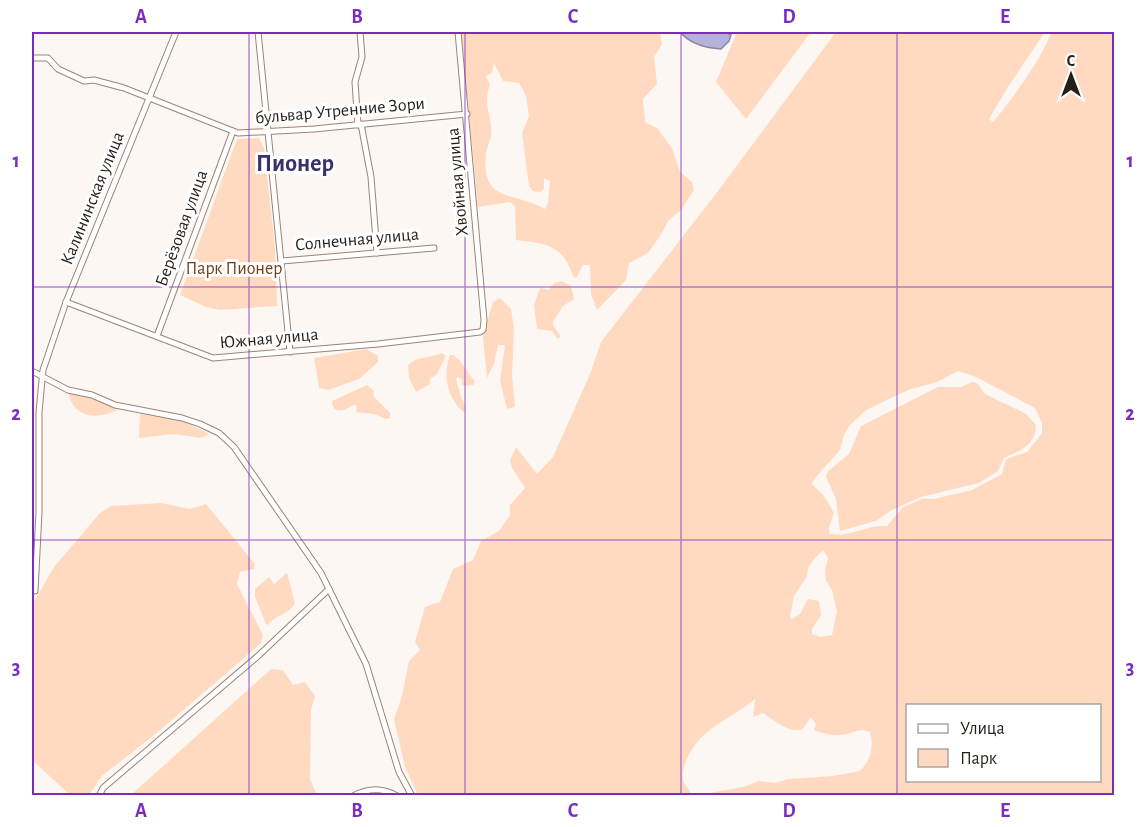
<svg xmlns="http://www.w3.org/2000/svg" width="1146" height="827" viewBox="0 0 1146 827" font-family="'Alegreya Sans',sans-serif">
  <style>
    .green { fill: #ffdac1; fill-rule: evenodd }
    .water { fill: #b5b2d8; stroke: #8a869e; stroke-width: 1.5 }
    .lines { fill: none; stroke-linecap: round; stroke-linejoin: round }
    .minor-casing { stroke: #9a8476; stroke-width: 7 }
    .minor { stroke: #fff; stroke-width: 5 }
    .grid { fill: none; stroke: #7b2cbf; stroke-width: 1.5; stroke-opacity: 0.55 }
    .labels { text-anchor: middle; stroke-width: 6; stroke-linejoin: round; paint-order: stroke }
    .street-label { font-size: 18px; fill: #271e18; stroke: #fff }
    .park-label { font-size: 18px; fill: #70411a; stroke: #fff }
    .district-label { font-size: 24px; font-weight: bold; fill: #3a306b; stroke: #fff }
    .neatline { fill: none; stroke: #7b2cbf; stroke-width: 2 }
    .grid-label { font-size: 20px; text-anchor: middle; font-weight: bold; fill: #7b2cbf }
  </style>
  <rect width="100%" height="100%" fill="#fcf7f3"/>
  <g class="green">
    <path d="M461 32H660L662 44 654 57 657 84 643 99 645 122 657 128 672 148 680 172 692 182 694 190 681 210 668 221 662 233 648 253 629 263 626 280 597 310 591 294 590 265H583L576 278 573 276C562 244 547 244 516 240L515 206 510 202 478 207ZM494 63 503 81 519 83 526 96 529 116 522 133 529 186 533 191 541 192 544 188V178L550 181 548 203 545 209C511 190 481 204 486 153 487 147 490 141 491 135 493 117 482 104 490 85L486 76 492 73Z"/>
    <path d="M737 32H811L746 119 716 82Z"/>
    <path d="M836 32H1045L1008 87 989 119 993 122C1010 102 1044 56 1051 32H1114V204L1112 206H1114V795H707L714 792 743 787 759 781 775 783 788 779 833 776 860 771C871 760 874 746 870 732 858 727 852 735 840 735 832 736 821 733 814 730L816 724 811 717C808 721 805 727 802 729 792 735 770 718 763 713L753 717 755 699C729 721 700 727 686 761 684 767 682 773 683 779 684 786 690 789 691 795H418L405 767 394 719 402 696 409 661 420 650 415 642 425 607 440 602 453 569 473 560 481 541 499 531 510 515V505L525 488 512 468 510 460 516 447 537 474 553 457 590 374 601 342 718 191ZM958 371 976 377 1035 408 1042 423V433L1027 452 1006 459 1002 474 972 490 934 499H922L903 507 887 526C865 525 852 537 830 534L829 528 834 513 824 496 812 484 815 478 840 450 844 435 849 426 866 410 908 390 937 382ZM823 550 828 558 825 570 826 581 832 590 837 611 832 635 820 637 812 634V629L821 615 819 601 808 599 800 614 792 619 790 616 794 596 807 576 808 568 814 559ZM908 706H1100V780H908Z"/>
    <path d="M259 138 264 148 275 248 277 306 220 310 206 307 180 295 237 139Z"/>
    <path d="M562 281 571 286 574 299 563 306 553 322V325L560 335V338H557L552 331 537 329 534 305 540 288 549 290 554 283Z"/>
    <path d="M500 298 511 309 514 329 512 375 515 407 507 409 500 381 505 345H498L494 364 487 378 483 337 493 302Z"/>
    <path d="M366 349 378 356V362L359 379 328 390 319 388 314 358Z"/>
    <path d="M442 353 446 356 437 374 430 379V384L416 392 409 378 408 365C418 356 431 358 442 353Z"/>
    <path d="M450 355H453L460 361 475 382 473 385 465 386 462 385V380L458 377 456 378C458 389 462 399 466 410L464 412C448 399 442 376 450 355Z"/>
    <path d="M972 382 977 383 985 394 1026 414 1036 425C1036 445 1020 451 1004 458L998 471 979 483 921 497 892 510 876 521 840 531 836 499 826 477 828 471 849 454 861 426 938 387H961Z"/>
    <path d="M367 385 374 391 373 396 390 413V418L386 419 374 414 356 412 357 406 354 405C346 409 333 417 332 401Z"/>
    <path d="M68 391 92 396 117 410C96 421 72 417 68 391Z"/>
    <path d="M140 414 179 419 209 434 201 438 173 434 139 438Z"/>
    <path d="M161 503 190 509 206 504 255 564 254 569 240 572 237 584 263 635 261 643 251 652 153 736 102 776 89 795H70L32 760V605L54 567 100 513 111 506Z"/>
    <path d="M287 573 295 603C289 615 274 615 268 625L266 624 255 597V589L269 577 274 584Z"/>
    <path d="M271 669 283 670 293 685 305 682 315 696 311 710 310 779 317 795H131Z"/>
  </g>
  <path class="water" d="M680 32H725L731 35 729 41 721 49C706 48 690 44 680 32Z"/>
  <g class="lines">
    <g class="minor-casing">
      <g id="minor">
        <path d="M258 32 290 352"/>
        <path d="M32 58H48L58 69 84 81 94 80 124 88 238 133 314 129 467 114"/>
        <path d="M361 124 371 177 377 253"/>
        <path d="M358 125 355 82 362 57 360 32"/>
        <path d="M282 261 434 248"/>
        <path d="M66 302 213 358 378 344 480 332 483 330 484 320 458 32"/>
        <path d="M157 336 233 131"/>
        <path d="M32 371 68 390 92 395 115 405 182 418 200 424 219 433 234 447 321 573 366 664 399 772 412 796"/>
        <path d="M35 591 39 512V412L43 370 66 302 176 32"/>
        <path d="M99 796 103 788 258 656 329 589"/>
        <path d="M353 796C368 788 382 787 397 796"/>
      </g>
    </g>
    <use href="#minor" class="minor"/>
  </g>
  <path class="grid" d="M249 32V796M465 32V796M681 32V796M897 32V796M32 287H1114M32 540H1114"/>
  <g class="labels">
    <g class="street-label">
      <text transform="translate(340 110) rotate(-5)" y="6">бульвар Утренние Зори</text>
      <text transform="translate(457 182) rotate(-95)" y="6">Хвойная улица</text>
      <text transform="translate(92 198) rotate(-68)" y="6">Калининская улица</text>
      <text transform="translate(181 228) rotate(-70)" y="6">Берёзовая улица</text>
      <text transform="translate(357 239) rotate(-5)" y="6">Солнечная улица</text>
      <text transform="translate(269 338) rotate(-5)" y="6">Южная улица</text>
    </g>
    <g class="park-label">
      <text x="234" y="274">Парк Пионер</text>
    </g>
    <g class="district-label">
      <text x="295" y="171">Пионер</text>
    </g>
  </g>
  <rect width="1146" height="827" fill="none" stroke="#ffffff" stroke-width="66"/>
  <rect x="906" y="704" width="195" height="78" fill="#ffffff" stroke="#a9a5a3" stroke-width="1.5"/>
  <rect x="918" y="724" width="30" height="9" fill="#ffffff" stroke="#a9a5a3" stroke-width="1.5"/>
  <text x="960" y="734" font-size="18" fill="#271e18">Улица</text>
  <rect x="918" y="749" width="30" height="18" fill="#ffdac1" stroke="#a9a5a3" stroke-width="1.5"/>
  <text x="960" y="764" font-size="18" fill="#271e18">Парк</text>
  <g transform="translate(1071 75)" stroke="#ffffff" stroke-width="4.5" paint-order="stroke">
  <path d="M0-4.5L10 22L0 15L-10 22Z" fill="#271e18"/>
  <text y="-9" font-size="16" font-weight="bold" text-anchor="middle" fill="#271e18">С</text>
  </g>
  <rect x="33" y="33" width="1080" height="761" class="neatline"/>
  <g class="grid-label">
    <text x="141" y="23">A</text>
    <text x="357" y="23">B</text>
    <text x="573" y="23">C</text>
    <text x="789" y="23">D</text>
    <text x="1005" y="23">E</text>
    <text x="16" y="167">1</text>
    <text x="1130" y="167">1</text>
    <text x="16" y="420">2</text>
    <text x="1130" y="420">2</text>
    <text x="16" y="674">3</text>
    <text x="1130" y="674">3</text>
    <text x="141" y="817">A</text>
    <text x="357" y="817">B</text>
    <text x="573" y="817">C</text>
    <text x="789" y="817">D</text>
    <text x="1005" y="817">E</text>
  </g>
</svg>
